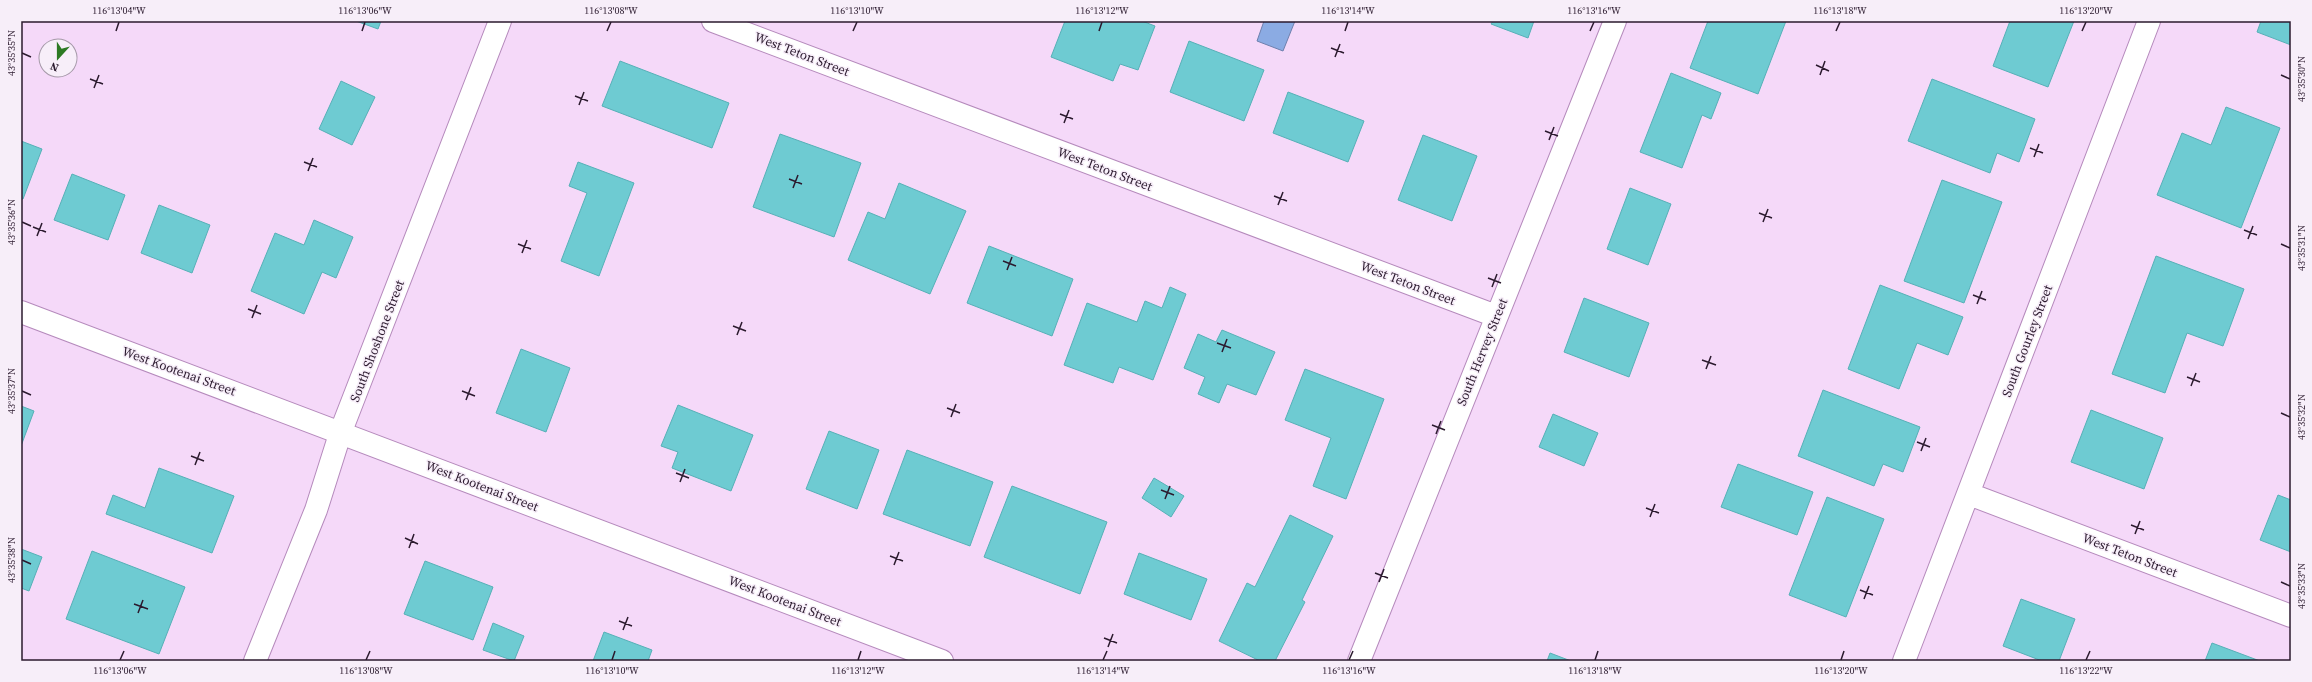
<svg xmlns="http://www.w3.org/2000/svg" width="2312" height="682" font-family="'Source Serif 4',serif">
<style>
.water{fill:#8babe3;stroke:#6e80ad}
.building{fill:#6ecbd2;stroke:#56b0b7}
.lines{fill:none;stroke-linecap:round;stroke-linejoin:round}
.minor-casing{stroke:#b58abc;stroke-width:24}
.tertiary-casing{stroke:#b58abc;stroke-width:24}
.minor{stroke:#fff;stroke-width:22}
.tertiary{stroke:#fff;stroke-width:22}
.ticks{fill:none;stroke:#2b1a2e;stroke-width:1.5}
.labels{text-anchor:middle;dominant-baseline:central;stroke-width:3;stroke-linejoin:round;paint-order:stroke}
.street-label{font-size:13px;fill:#2b1a2e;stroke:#f7eef9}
.neatline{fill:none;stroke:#2b1a2e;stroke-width:1.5}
.ticks-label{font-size:10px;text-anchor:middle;fill:#2b1a2e}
</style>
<rect width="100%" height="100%" fill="#f5d9f9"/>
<path class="water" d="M1264,21H1295L1283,51L1257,41Z"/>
<path class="building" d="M356,21H381L378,29Z
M1065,21H1142L1155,26L1138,70L1120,64L1113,81L1051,57Z
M1493,21H1534L1528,38L1491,24Z
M1708,21H1786L1758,94L1690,68Z
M2010,21H2074L2048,87L1993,66Z
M2261,21H2291V45L2257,32Z
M1189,41L1264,70L1244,121L1170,92Z
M620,61L729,103L712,148L602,106Z
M1671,73L1721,93L1711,119L1702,115L1682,168L1640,152Z
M1932,79L2035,119L2019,162L1997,153L1990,173L1908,141Z
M341,81L375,97L352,145L319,129Z
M1288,92L1364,121L1348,162L1273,133Z
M2226,107L2280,128L2241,228L2157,195L2182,133L2211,145Z
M780,134L861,163L834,237L753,207Z
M1423,135L1477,156L1452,221L1398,200Z
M21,141L42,149L23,199H21Z
M578,162L634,183L599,276L561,261L587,193L569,186Z
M72,174L125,195L108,240L54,220Z
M1942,180L2002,202L1964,303L1904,281Z
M899,183L966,211L930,294L848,260L868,212L885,219Z
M1630,188L1671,204L1648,265L1607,249Z
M159,205L210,225L192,273L141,253Z
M314,220L353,237L336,278L322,272L304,314L251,291L275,233L304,245Z
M989,246L1073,279L1052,336L967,303Z
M2156,256L2244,289L2223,346L2187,333L2165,393L2112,374Z
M1880,285L1963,317L1948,355L1917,343L1899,389L1848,369Z
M1170,287L1186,294L1153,380L1119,367L1113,383L1064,365L1087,303L1137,322L1145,301L1162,308Z
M1584,298L1649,323L1629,377L1564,352Z
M1222,330L1275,352L1256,395L1227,384L1219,403L1198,394L1205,377L1184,368L1198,334L1216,342Z
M521,349L570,368L546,432L496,413Z
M1305,369L1384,399L1346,499L1313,486L1331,438L1285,420Z
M1823,390L1920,427L1903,472L1883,464L1874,486L1798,456Z
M678,405L753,435L731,491L672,468L678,452L661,446Z
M21,406L34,411L21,446Z
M2091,410L2163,438L2144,489L2071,462Z
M1553,414L1598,433L1584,466L1539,447Z
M829,431L879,450L857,509L806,489Z
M907,450L993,482L970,546L883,514Z
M1738,464L1813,492L1797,535L1721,507Z
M159,468L234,496L212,553L106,514L113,495L145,508Z
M1154,478L1184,496L1171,517L1142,498Z
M1012,486L1107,522L1080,594L984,557Z
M2278,495L2291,500V552L2260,540Z
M1827,497L1884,519L1846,617L1789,595Z
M1290,515L1333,536L1302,600L1305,602L1275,661H1260L1219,641L1247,583L1255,587Z
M21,549L42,557L29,591L21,588Z
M92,551L185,587L159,654L66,619Z
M1139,553L1207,579L1191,620L1124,594Z
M425,561L493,587L473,640L404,614Z
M2021,599L2075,619L2059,661H2042L2003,646Z
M493,623L524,636L514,661L483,650Z
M604,632L652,650L648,661H593Z
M2212,643L2260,661H2205Z
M1550,653L1571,661H1547Z"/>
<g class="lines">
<defs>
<path id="minor" d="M713,21L1496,316
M1969,494L2291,616
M255,661L316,510L341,431L500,21
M1359,661L1615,21
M1904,661L2149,21"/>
<path id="tertiary" d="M21,312L942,661"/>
</defs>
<use href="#minor" class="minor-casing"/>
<use href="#tertiary" class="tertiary-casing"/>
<use href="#minor" class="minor"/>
<use href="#tertiary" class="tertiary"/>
</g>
<path class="ticks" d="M116,31L119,22M362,31L365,22M607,31L611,22M853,31L857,22M1099,31L1102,22M1345,31L1348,22M1590,31L1594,22M1836,31L1840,22M2082,31L2086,22M1331,48L1344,53M22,53L31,57M1335,57L1340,44M1816,65L1829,71M1820,75L1825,61M2281,75L2290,79M90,79L103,84M94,88L99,75M575,96L588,101M579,105L584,92M1060,114L1073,119M1064,123L1069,110M1545,131L1558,136M1549,140L1554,127M2030,148L2043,153M2034,157L2039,144M304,162L317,167M308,171L313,158M789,179L802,184M793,188L798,175M1274,196L1287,201M1278,205L1283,192M1759,213L1772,218M22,222L31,226M1763,222L1768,209M33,227L46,232M2244,230L2257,235M37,236L42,223M2248,239L2253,226M518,244L531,249M2281,244L2290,248M522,253L527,240M1003,261L1016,266M1007,270L1012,257M1488,278L1501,283M1492,287L1497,274M1973,295L1986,300M1977,304L1982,291M248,309L261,314M252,318L257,305M733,326L746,331M737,335L742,322M1217,343L1231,348M1222,352L1227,339M1702,360L1716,365M1706,369L1711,356M2187,377L2200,382M2191,386L2196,373M22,391L31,395M462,391L475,396M466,400L471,387M947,408L960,413M2281,413L2290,417M951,417L956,404M1432,425L1445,430M1436,434L1441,421M1917,442L1930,447M1921,451L1926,438M191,456L204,461M195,465L200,452M676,473L689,478M680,482L685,469M1161,490L1174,495M1165,499L1170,486M1646,508L1659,513M1650,517L1655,504M2131,525L2144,530M2135,534L2140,521M405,538L418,544M409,548L414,534M890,556L903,561M22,560L31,564M894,565L899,552M1375,573L1388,578M1379,582L1384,569M2281,582L2290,586M1860,590L1873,595M1864,599L1869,586M134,604L148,609M138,613L143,600M619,621L632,626M623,630L628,617M1104,638L1117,643M1108,647L1113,634M120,660L124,651M366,660L370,651M612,660L615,651M858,660L861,651M1103,660L1107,651M1349,660L1353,651M1595,660L1598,651M1841,660L1844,651M2086,660L2090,651"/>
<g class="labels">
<g class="street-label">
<text transform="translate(802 54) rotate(21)">West Teton Street</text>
<text transform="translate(1105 169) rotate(21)">West Teton Street</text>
<text transform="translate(1408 283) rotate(21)">West Teton Street</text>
<text transform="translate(377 341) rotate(-69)">South Shoshone Street</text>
<text transform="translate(2027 341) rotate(-69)">South Gourley Street</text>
<text transform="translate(1482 352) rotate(-68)">South Hervey Street</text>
<text transform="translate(179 371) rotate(20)">West Kootenai Street</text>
<text transform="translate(482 486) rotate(21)">West Kootenai Street</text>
<text transform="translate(2130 555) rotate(21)">West Teton Street</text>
<text transform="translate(785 601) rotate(21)">West Kootenai Street</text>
</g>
</g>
<rect width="2312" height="682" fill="none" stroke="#f7eef9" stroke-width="44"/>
<g transform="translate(58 58) rotate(201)"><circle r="19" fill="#f7eef9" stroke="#a599a8"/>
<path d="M0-3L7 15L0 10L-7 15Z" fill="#2c7a23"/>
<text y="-6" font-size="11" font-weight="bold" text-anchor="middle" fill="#2b1a2e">N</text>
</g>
<rect x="22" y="22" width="2268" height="638" class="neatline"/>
<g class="ticks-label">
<text x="119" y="14">116°13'04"W</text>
<text x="365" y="14">116°13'06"W</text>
<text x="611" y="14">116°13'08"W</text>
<text x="857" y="14">116°13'10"W</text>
<text x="1102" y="14">116°13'12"W</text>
<text x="1348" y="14">116°13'14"W</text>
<text x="1594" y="14">116°13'16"W</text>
<text x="1840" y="14">116°13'18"W</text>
<text x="2086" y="14">116°13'20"W</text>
<text transform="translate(11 53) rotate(-90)" y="4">43°35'35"N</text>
<text transform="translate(2301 79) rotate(-90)" y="4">43°35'30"N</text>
<text transform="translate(11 222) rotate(-90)" y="4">43°35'36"N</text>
<text transform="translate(2301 248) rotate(-90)" y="4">43°35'31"N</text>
<text transform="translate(11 391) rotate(-90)" y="4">43°35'37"N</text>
<text transform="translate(2301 417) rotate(-90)" y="4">43°35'32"N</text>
<text transform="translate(11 560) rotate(-90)" y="4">43°35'38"N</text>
<text transform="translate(2301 586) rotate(-90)" y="4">43°35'33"N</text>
<text x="120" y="674">116°13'06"W</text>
<text x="366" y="674">116°13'08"W</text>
<text x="612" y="674">116°13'10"W</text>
<text x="858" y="674">116°13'12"W</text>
<text x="1103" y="674">116°13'14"W</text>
<text x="1349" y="674">116°13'16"W</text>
<text x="1595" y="674">116°13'18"W</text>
<text x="1841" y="674">116°13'20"W</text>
<text x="2086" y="674">116°13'22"W</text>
</g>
</svg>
